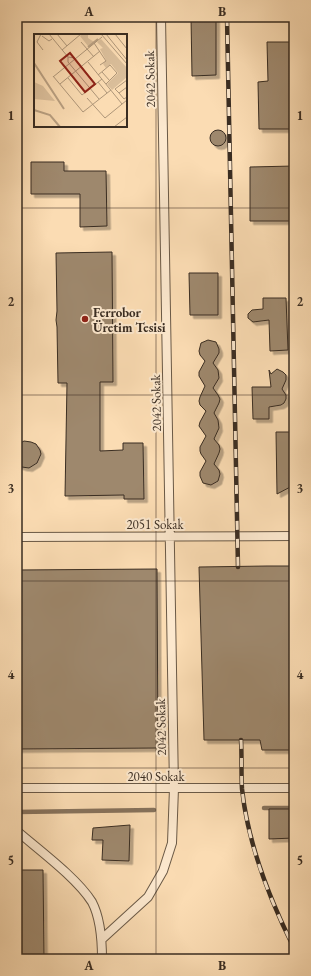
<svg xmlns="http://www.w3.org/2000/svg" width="311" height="976" font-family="'EB Garamond',serif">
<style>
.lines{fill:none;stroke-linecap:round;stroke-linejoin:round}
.stream{stroke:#86725c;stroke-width:4.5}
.building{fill:#9e886d;stroke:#3a2d22;filter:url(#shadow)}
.lane-casing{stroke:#6a5946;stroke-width:10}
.lane{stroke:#fce8ce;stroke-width:8}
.rail-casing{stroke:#3a2d22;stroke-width:4.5}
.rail{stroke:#fce8ce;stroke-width:3;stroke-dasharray:9;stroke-linecap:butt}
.grid{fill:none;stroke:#3a2d22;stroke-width:1;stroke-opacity:0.55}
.poi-dot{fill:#8f2418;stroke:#fce8ce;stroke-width:1.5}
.labels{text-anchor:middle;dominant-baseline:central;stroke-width:4;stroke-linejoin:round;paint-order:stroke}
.street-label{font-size:13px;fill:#3a2d22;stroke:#fce8ce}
.poi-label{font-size:13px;font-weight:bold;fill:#3a2d22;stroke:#fce8ce;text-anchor:start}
.inset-river{fill:none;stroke:#b9a082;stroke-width:2}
.inset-road{fill:none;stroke:#ae9679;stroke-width:1}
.view{fill:#8f2418;fill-opacity:0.15;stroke:#8f2418;stroke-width:2}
.inset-edge{fill:none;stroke:#3a2d22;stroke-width:2}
.neatline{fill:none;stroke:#3a2d22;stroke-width:1.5}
.grid-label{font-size:13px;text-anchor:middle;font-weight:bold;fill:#3a2d22}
</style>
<defs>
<filter id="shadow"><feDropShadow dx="3.5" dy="3.5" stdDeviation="0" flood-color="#0004"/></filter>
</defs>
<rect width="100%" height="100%" fill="#fbdcb3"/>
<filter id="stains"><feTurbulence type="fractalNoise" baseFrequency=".005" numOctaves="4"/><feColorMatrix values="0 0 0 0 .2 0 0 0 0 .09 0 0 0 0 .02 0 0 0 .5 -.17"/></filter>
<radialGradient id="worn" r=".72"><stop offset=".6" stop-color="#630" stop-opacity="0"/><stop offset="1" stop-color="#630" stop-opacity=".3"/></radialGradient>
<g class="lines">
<path class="stream" d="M264,808H294
M17,812L154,810"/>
</g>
<path class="building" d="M191,17H216V75L192,76Z
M267,42H294V129H259L258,82L268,81Z
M210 138a8 8 0 1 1 16 0a8 8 0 1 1-16 0Z
M31,162H64V171H106L107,226L80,227V194H31Z
M294,166V221H250V167Z
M112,252L113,382H100V451L123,450V443H143L144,499H124V495L65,496L67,383H58L57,327L56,320L57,311L56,253Z
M189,273H218V315H190Z
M263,298H286L288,350L270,351L269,320L253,322L248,318V314L252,310L263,309Z
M208,340L216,342L219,349V353L213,363L218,370L219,378L213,388L218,395L220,399L219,403L214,413L218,420L219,428L214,439L219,445L220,449L219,453L214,464L219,470L220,474L218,481L211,485L203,483L200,476V472L206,461L201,454L200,451V447L206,436L199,426L200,422L206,411L200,405L199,401L200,397L205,386L199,376V372L205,361L200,355L199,351L201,343Z
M277,369L283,372L286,375V380L282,389L286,395V399L284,403L281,405L269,407V419H253L252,387H271L269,370L271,374Z
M276,432H294V485L277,494Z
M24,441L31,442L36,444L40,450L41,454L37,463L29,468L22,467L17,465V445Z
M267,566H294V750H262L260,740H204L199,567Z
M157,569L158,748L17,749V570Z
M269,809H294V838L269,839Z
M130,825L129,861L102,860L103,840H92L93,828Z
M17,870H43L44,959H17Z"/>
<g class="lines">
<defs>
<path id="lane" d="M17,537L294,536
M17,788H294
M17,831C39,850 77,878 92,902C101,919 102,941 102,959
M102,939L148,897L163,871L172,843L174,788L161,17"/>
</defs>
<use href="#lane" class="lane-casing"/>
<use href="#lane" class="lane"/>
<defs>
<path id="rail" d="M227,17L238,567
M241,740C242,756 241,773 242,789C248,845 269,898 294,948"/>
</defs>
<use href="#rail" class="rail-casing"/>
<use href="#rail" class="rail"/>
</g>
<path class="grid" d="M156,17V959M17,208H294M17,395H294M17,581H294M17,768H294"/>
<circle class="poi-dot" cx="85" cy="319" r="4"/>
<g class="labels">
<g class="street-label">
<text transform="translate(150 79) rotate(-91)">2042 Sokak</text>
<text transform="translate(156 403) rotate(-91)">2042 Sokak</text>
<text x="155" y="524">2051 Sokak</text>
<text transform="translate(161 727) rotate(-91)">2042 Sokak</text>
<text x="156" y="776">2040 Sokak</text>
</g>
<g class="poi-label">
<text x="93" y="312">Ferrobor<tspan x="93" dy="15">Üretim Tesisi</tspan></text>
</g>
</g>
<g transform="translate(34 34)">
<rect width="93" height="93" fill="#fbdcb3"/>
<path d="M48,0H54V4L60,8L54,12L46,2ZM67,5L93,34V43L78,56L73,50L84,39L77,30L72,34L69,30L72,26L66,15L69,14L63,8ZM0,48L9,52L21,67L0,65Z" fill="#dabe9a"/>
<path class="inset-river" d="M54,13L64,5M0,29L30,75M0,76L16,81L26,93"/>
<path class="inset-road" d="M7,0L3,8L9,16M15,0L34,23L41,24M23,0L33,12M67,0L93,30M72,0L93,26M81,0L93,15M8,2L15,7L18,5M47,8L60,23M60,9L72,27L66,31M28,16L47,0M34,23V28L65,65M54,28L88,70M47,33L61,49M68,38L76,47M64,41L76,31L83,39L72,50M19,42L49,78L77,56M19,43L68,3M34,44L48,61L68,45M64,48L73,59M26,50L66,17M93,53L85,59L90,65L93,63M85,59L81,55L93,46M53,64L71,84L93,66M80,93L93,83"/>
<path class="view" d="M36,19L61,50L51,58L26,27Z"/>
<rect width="93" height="93" class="inset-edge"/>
</g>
<rect width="311" height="976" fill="none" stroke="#fbdcb3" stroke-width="44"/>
<rect x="22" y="22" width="267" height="932" class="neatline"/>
<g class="grid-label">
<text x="89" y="16">A</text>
<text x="222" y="16">B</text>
<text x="11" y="120">1</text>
<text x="300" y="120">1</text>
<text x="11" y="306">2</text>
<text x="300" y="306">2</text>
<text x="11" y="493">3</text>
<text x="300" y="493">3</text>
<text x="11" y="679">4</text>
<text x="300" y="679">4</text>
<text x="11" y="865">5</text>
<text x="300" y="865">5</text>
<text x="89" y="970">A</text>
<text x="222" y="970">B</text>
</g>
<rect width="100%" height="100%" filter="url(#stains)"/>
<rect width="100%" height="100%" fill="url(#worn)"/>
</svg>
